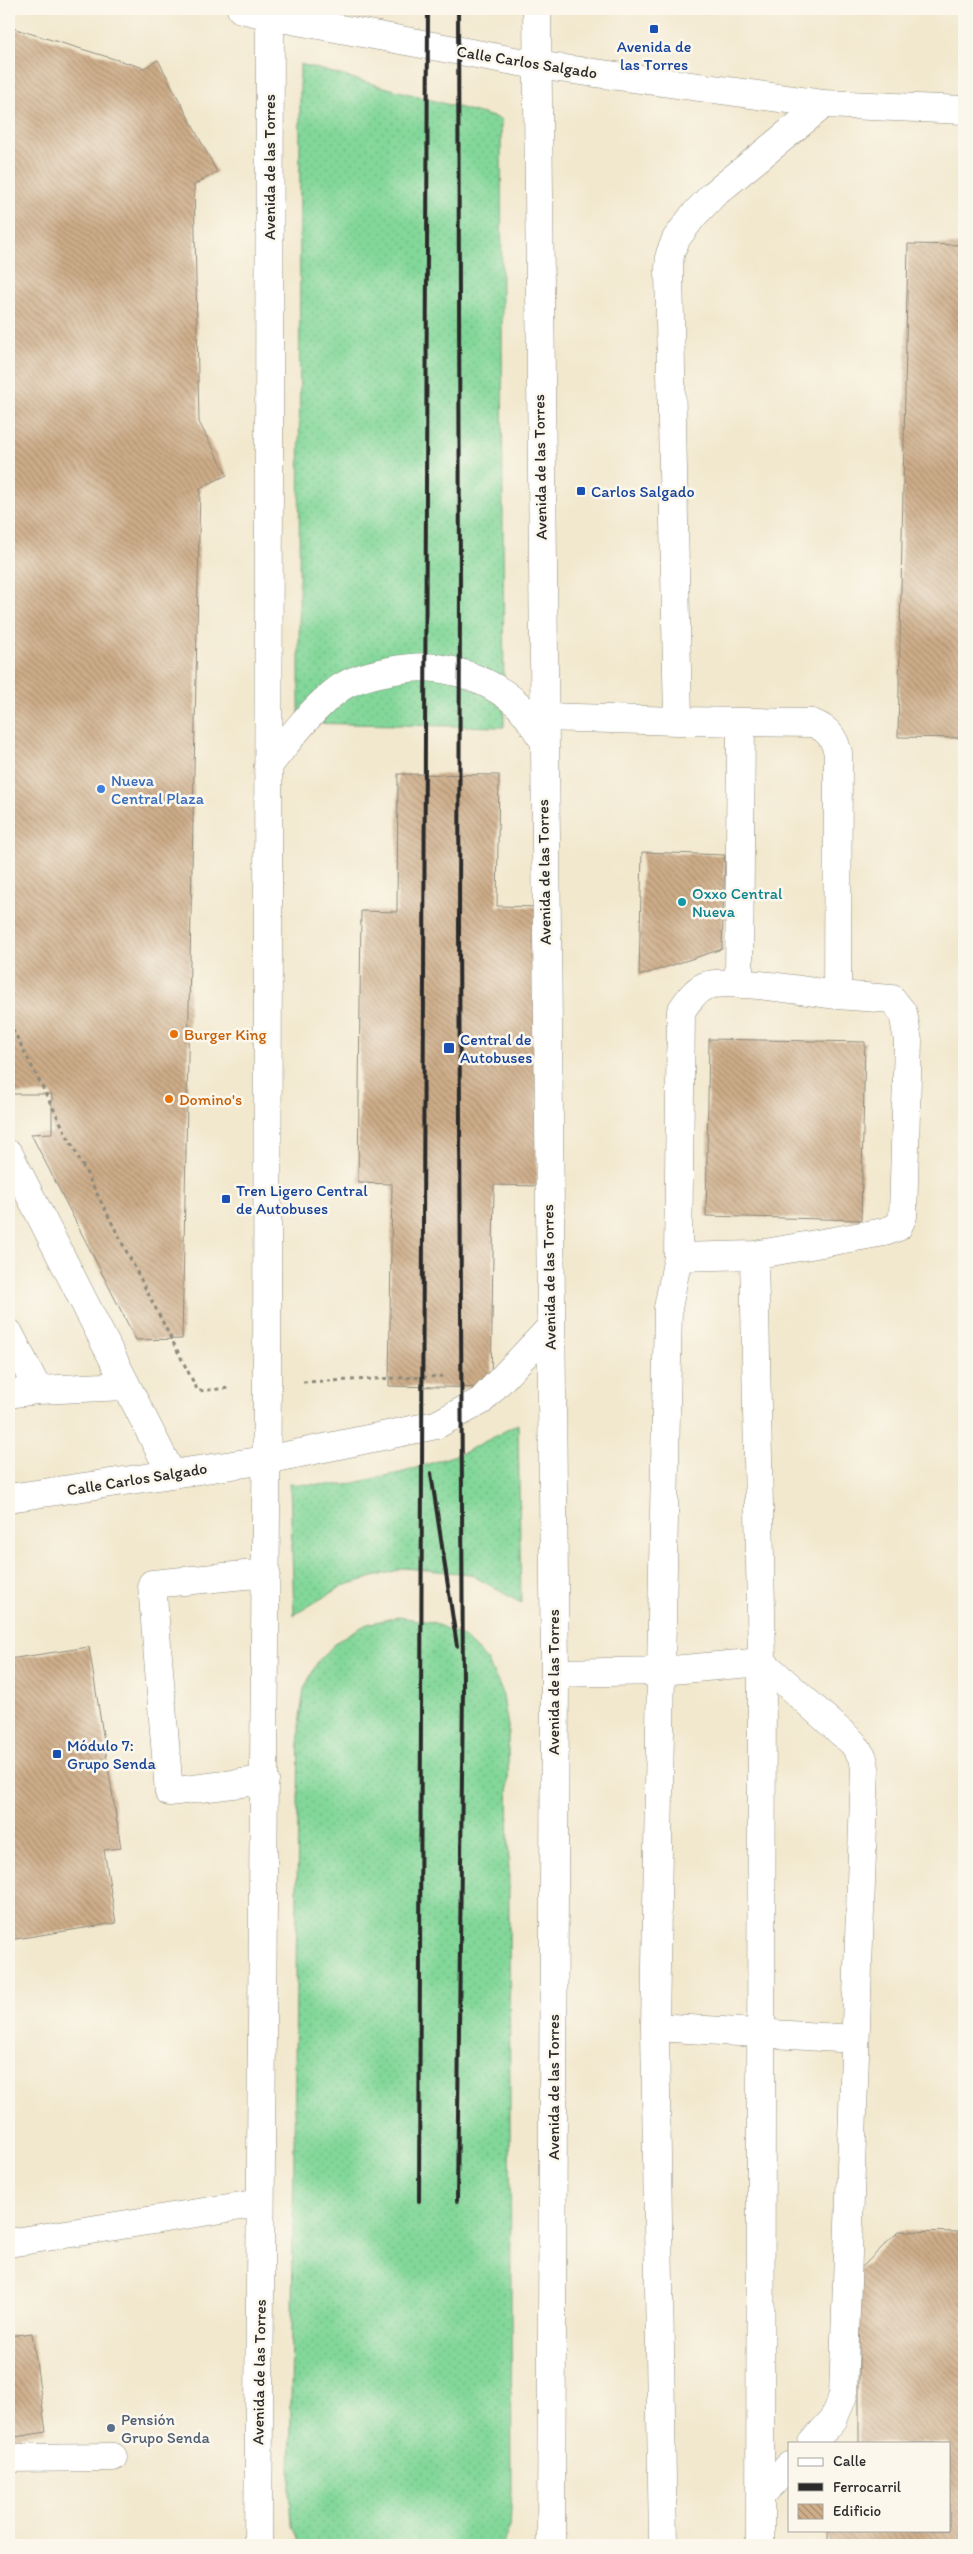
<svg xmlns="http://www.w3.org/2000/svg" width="973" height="2554" font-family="Itim,sans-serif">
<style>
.grass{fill:url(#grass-dots);stroke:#568162}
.building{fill:url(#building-back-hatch)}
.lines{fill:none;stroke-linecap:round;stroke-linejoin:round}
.minor-casing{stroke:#8e8a7c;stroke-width:29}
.path{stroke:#8e8a7c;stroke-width:3;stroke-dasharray:4 4;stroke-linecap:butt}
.minor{stroke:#fff;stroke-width:28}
.rail{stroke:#2b2b2b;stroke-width:4}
.transit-dot{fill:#1a4fb4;stroke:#fbf7ec;stroke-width:2}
.shop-dot{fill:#3f7fe0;stroke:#fbf7ec;stroke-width:2}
.culture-dot{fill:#0f9aa8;stroke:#fbf7ec;stroke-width:2}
.food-dot{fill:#e8710a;stroke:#fbf7ec;stroke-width:2}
.service-dot{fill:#5c6f8a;stroke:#fbf7ec;stroke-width:2}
.labels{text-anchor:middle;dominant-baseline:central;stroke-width:5;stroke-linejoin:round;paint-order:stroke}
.transit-label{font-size:16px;fill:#164399;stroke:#fbf7ec;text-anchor:start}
.street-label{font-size:16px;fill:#2b2b2b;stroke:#fbf7ec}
.shop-label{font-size:16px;fill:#366cbe;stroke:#fbf7ec;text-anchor:start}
.culture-label{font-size:16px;fill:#0d838f;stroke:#fbf7ec;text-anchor:start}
.food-label{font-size:16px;fill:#c56008;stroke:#fbf7ec;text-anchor:start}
.service-label{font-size:16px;fill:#4e5e75;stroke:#fbf7ec;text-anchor:start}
</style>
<defs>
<pattern id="grass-dots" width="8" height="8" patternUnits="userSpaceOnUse" patternTransform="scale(1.25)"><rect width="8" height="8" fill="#82d799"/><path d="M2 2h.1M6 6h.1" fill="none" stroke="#70b984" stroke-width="1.8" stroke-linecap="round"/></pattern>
<pattern id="building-back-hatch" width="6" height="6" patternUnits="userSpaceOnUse" patternTransform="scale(1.25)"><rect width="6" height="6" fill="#cead89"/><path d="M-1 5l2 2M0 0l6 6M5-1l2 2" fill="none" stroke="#a78d70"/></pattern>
</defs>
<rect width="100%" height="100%" fill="#fbf7ec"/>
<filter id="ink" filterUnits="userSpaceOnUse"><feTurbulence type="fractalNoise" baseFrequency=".02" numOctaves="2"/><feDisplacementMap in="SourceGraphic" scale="10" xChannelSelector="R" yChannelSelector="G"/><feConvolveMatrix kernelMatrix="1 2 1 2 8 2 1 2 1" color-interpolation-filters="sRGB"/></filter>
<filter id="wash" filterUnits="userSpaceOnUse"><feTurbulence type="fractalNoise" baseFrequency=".0096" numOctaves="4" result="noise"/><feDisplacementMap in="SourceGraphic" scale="20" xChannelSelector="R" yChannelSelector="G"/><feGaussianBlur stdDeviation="1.12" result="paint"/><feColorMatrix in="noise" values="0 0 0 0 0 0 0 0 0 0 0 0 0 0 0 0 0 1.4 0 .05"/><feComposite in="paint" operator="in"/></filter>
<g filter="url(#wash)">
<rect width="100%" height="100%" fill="#f2e8ce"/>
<path class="grass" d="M300,64L501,119L504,727L299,723Z
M518,1424L521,1603L470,1574L405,1568L342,1586L294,1615L290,1484L345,1485L404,1472L465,1452Z
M398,1617L432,1622L463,1637L487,1660L502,1691L508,1726L512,2490L510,2527L502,2545H300L292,2526L290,2489L299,1725L304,1689L318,1661L340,1639L367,1624Z"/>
<g id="blocks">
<path class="building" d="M9,27L144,68L158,60L217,172L194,185L199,422L227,475L200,488L182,1339L136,1340L31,1134L52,1133V1094H11L9,1090Z
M908,244L964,245V738L898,737Z
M398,774L499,775L497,906L540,907L537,1186L494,1185L491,1388L389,1386L392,1184L358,1183L361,911L397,912Z
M642,852L725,855L722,949L639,976Z
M709,1039L865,1042L861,1220L706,1216Z
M89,1647L121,1848L104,1850L116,1923L9,1940V1659Z
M899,2231L964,2232V2545H828V2530H949V2443H859V2270Z
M32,2333L46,2432L9,2438V2336Z"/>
</g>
</g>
<g filter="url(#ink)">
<use href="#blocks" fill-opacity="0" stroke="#8e8a7c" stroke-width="1"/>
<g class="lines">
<defs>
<path id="minor" d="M241,9L270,16L536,65L824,104L964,110
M537,9L555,1673L551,2545
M543,717L678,721
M268,766C290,739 311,709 340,688C360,674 412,665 436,668C463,671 494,684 515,702C526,711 534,727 543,739
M739,984L741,722
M9,1154L171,1473
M754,1255L762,1662L853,1743L863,1758L865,1768L843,2396L833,2420L812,2443
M678,1257L681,1011C687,1002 694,991 705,986C728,977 809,992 837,995
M9,1333L38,1390
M9,1394L38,1390L126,1386
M9,1498L266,1460L436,1425L481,1401L549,1329
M555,1673L661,1671L655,2027L663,2545
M265,1780L169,1792L152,1584L266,1573
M655,2027L855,2039
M9,2243L260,2203
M9,2458L113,2457
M761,2495L789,2466
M258,2545L267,1384L270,9
M760,2545L762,1662L661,1671L668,1308L678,1257L754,1255L884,1232L898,1227L903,1216L908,1041L903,1013L892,999L837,995L838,753C834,737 828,729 812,723L678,721L669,269L670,254L676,239L693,216L713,195L824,104"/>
</defs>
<use href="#minor" class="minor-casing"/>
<path class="path" d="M9,1022L198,1391L230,1388
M303,1382L447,1376"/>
<use href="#minor" class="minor"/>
<path class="rail" d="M431,1473L457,1646
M419,2201C428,1470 431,739 428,9
M457,2201L463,1690L459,931L460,584L458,9"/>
</g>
</g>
<g class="transit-dot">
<rect x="649" y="24" width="10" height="10" rx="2.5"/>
<rect x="576" y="486" width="10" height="10" rx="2.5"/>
<rect x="443" y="1042" width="12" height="12" rx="2.5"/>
<rect x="221" y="1194" width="10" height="10" rx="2.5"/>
<rect x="52" y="1749" width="10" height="10" rx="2.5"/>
</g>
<circle class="shop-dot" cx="101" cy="789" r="5"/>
<circle class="culture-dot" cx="682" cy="902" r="5"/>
<g class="food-dot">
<circle cx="174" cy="1034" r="5"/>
<circle cx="169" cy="1099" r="5"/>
</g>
<circle class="service-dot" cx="111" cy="2428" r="5"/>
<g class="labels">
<g class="transit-label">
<text x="654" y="46" text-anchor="middle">Avenida de<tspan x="654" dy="18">las Torres</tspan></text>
<text x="591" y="491">Carlos Salgado</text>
<text x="460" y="1039">Central de<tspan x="460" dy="18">Autobuses</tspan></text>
<text x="236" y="1190">Tren Ligero Central<tspan x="236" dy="18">de Autobuses</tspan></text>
<text x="67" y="1745">Módulo 7:<tspan x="67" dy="18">Grupo Senda</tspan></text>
</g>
<g class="street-label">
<text transform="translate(527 62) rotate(9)">Calle Carlos Salgado</text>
<text transform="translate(269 167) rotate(-90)">Avenida de las Torres</text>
<text transform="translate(540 467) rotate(-91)">Avenida de las Torres</text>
<text transform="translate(544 872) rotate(-91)">Avenida de las Torres</text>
<text transform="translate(549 1277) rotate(-91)">Avenida de las Torres</text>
<text transform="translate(137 1479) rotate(-9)">Calle Carlos Salgado</text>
<text transform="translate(553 1682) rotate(-90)">Avenida de las Torres</text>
<text transform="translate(553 2087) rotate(-90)">Avenida de las Torres</text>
<text transform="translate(259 2372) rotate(-89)">Avenida de las Torres</text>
</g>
<g class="shop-label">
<text x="111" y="780">Nueva<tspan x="111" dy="18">Central Plaza</tspan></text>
</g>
<g class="culture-label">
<text x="692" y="893">Oxxo Central<tspan x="692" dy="18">Nueva</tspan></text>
</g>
<g class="food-label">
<text x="184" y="1034">Burger King</text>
<text x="179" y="1099">Domino's</text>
</g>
<g class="service-label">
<text x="121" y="2419">Pensión<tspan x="121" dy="18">Grupo Senda</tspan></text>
</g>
</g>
<rect width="973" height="2554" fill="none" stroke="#fbf7ec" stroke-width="30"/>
<rect x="788" y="2442" width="162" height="90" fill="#fbf7ec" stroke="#a8a59f"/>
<rect x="798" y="2458" width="25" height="8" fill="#ffffff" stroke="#a8a59f"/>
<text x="833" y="2466" font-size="15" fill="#2b2b2b">Calle</text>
<rect x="798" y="2483" width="25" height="8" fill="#2b2b2b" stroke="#a8a59f"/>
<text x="833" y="2492" font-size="15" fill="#2b2b2b">Ferrocarril</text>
<rect x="798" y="2504" width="25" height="15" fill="url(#building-back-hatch)" stroke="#a8a59f"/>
<text x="833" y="2516" font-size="15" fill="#2b2b2b">Edificio</text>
</svg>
